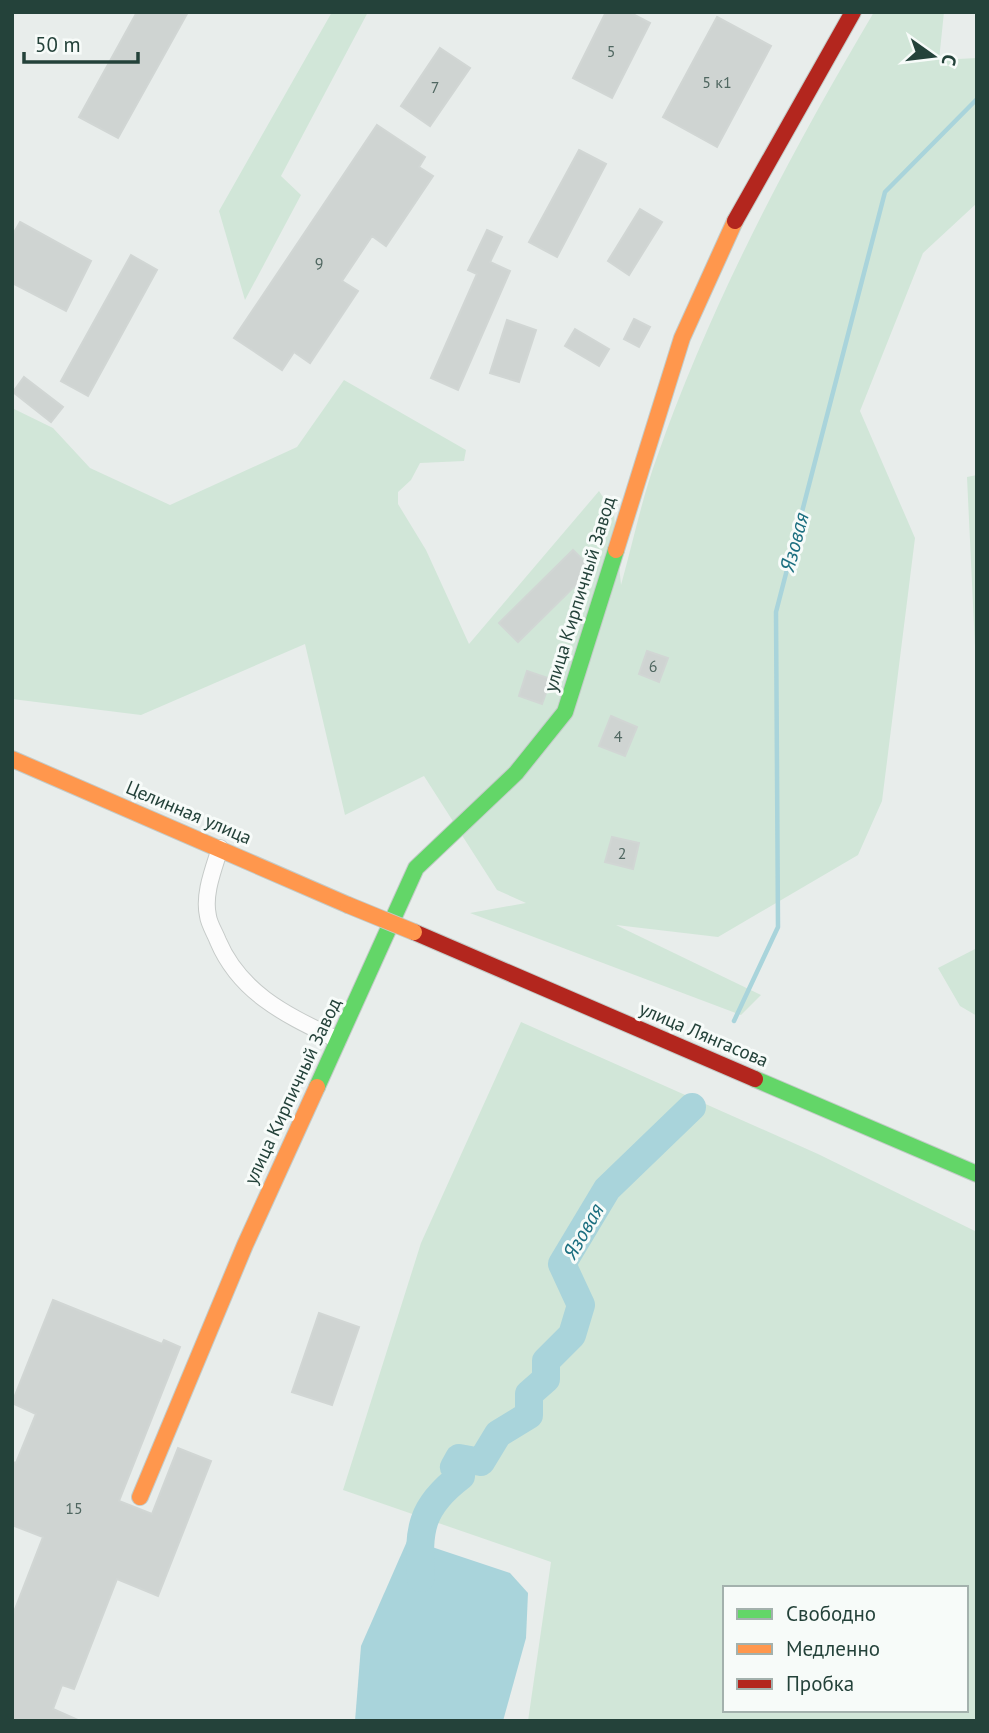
<svg xmlns="http://www.w3.org/2000/svg" width="989" height="1733" font-family="'PT Sans',sans-serif">
<style>
.green{fill:#d1e6d8;fill-rule:evenodd}
.water{fill:#a9d4db}
.lines{fill:none;stroke-linecap:round;stroke-linejoin:round}
.stream{stroke:#a9d4db;stroke-width:4.5}
.river{stroke:#a9d4db;stroke-width:28}
.building{fill:#cfd4d2;stroke:#d1d6d4;stroke-width:2}
.street-casing{stroke:#c5cac8;stroke-width:18}
.fast-casing{stroke:#c3cbc8;stroke-width:18}
.slow-casing{stroke:#c3cbc8;stroke-width:18}
.jam-casing{stroke:#c3cbc8;stroke-width:18}
.street{stroke:#fcfcfc;stroke-width:16}
.fast{stroke:#63d668;stroke-width:16}
.slow{stroke:#ff974d;stroke-width:16}
.jam{stroke:#b3261e;stroke-width:16}
.slow-bridge-casing{stroke:#c3cbc8;stroke-width:18;stroke-linecap:butt}
.slow-bridge{stroke:#ff974d;stroke-width:16}
.labels{text-anchor:middle;dominant-baseline:central;stroke-width:6;stroke-linejoin:round;paint-order:stroke}
.number-label{font-size:16px;fill:#506761}
.street-label{font-size:19px;fill:#24423a;stroke:#f7fbf9}
.water-label{font-size:21px;font-style:italic;fill:#1c6f80;stroke:#f7fbf9}
</style>
<rect width="100%" height="100%" fill="#e8edeb"/>
<path class="green" d="M332,12H368L281,176L301,195L245,300L219,211Z
M874,12H944L939,60L977,58V203L923,253L860,411L915,538L882,801L858,855L718,937L616,925L761,995L741,1015L470,913L526,903L497,890L424,776L345,815L305,644L141,715L12,699V408L53,428L90,468L170,505L297,447L344,380L466,450L464,461L420,463L411,480L398,492V504L426,550L469,644L599,491L614,514L621,585C633,542 642,498 657,457C712,301 790,154 874,12Z
M977,475V689L967,477Z
M977,948V1016L960,1006L938,968Z
M521,1022L818,1154L977,1232V1721H528L551,1562L343,1490L421,1243ZM725,1588H966V1710H725Z"/>
<path class="water" d="M408,1539L510,1573L528,1593L526,1638L503,1721H355L361,1646Z"/>
<g class="lines">
<path class="stream" d="M734,1021L778,927L776,612L885,192L977,99"/>
<path class="river" d="M421,1578C418,1530 420,1507 461,1476L454,1467L459,1458L481,1462L498,1434L529,1415V1394L546,1379V1361L572,1335L581,1305L562,1264L607,1189L692,1107"/>
</g>
<path class="building" d="M137,12H188L118,138L79,117Z
M606,12H629L650,23L612,98L573,78Z
M717,17L771,46L717,147L663,117Z
M440,48L470,68L430,126L401,106Z
M377,125L425,157L419,167L433,176L386,246L372,236L342,281L358,291L310,363L294,352L282,370L234,338Z
M579,150L606,164L557,257L529,242Z
M640,209L662,222L629,275L608,261Z
M20,222L91,261L66,311L12,283V236Z
M487,230L502,237L490,262L510,271L458,390L431,378L477,274L468,270Z
M131,255L157,270L88,396L61,381Z
M634,319L650,327L639,347L624,339Z
M507,320L536,330L519,382L490,373Z
M575,329L609,349L599,366L565,346Z
M24,377L63,407L51,422L13,392Z
M573,550L592,569L518,642L499,623Z
M647,651L668,658L659,682L639,674Z
M527,671L551,679L542,704L519,696Z
M611,716L637,727L625,756L599,746Z
M612,837L639,843L633,869L605,862Z
M53,1300L162,1344L164,1340L180,1347L119,1501L152,1514L178,1448L211,1461L158,1596L117,1579L74,1689L62,1685L53,1709L80,1721H12V1617L43,1537L12,1525V1462L16,1463L36,1414L12,1403Z
M319,1313L359,1327L332,1405L292,1392Z"/>
<g class="lines">
<defs>
<path id="street" d="M220,848C214,868 203,894 208,916C209,924 215,933 218,941C241,995 289,1016 338,1040"/>
<path id="fast" d="M755,1079L977,1174
M317,1087L416,868L516,773L565,712L616,550"/>
<path id="slow" d="M616,550L682,338L735,221
M12,759L348,905
M140,1497L245,1245L317,1087"/>
<path id="jam" d="M735,221L853,12
M414,932L755,1079"/>
</defs>
<use href="#street" class="street-casing"/>
<use href="#fast" class="fast-casing"/>
<use href="#slow" class="slow-casing"/>
<use href="#jam" class="jam-casing"/>
<use href="#street" class="street"/>
<use href="#fast" class="fast"/>
<use href="#slow" class="slow"/>
<use href="#jam" class="jam"/>
<defs>
<path id="slow-bridge" d="M348,905L414,932"/>
</defs>
<use href="#slow-bridge" class="slow-bridge-casing"/>
<use href="#slow-bridge" class="slow-bridge"/>
</g>
<g class="labels">
<g class="number-label">
<text x="611" y="51">5</text>
<text x="717" y="82">5 к1</text>
<text x="435" y="87">7</text>
<text x="319" y="263">9</text>
<text x="653" y="666">6</text>
<text x="618" y="736">4</text>
<text x="622" y="853">2</text>
<text x="74" y="1508">15</text>
</g>
<g class="street-label">
<text transform="translate(579 594) rotate(-73)">улица Кирпичный Завод</text>
<text transform="translate(189 812) rotate(23)">Целинная улица</text>
<text transform="translate(704 1034) rotate(23)">улица Лянгасова</text>
<text transform="translate(292 1091) rotate(-65)">улица Кирпичный Завод</text>
</g>
<g class="water-label">
<text transform="translate(794 542) rotate(-75)">Язовая</text>
<text transform="translate(583 1231) rotate(-60)">Язовая</text>
</g>
</g>
<rect width="989" height="1733" fill="none" stroke="#24423a" stroke-width="28"/>
<rect x="723" y="1586" width="245" height="126" fill="#f7fbf9" stroke="#a3b1ad" stroke-width="2"/>
<rect x="737" y="1609" width="35" height="10" fill="#63d668" stroke="#a3b1ad" stroke-width="2"/>
<text x="786" y="1621" font-size="21" fill="#24423a">Свободно</text>
<rect x="737" y="1644" width="35" height="10" fill="#ff974d" stroke="#a3b1ad" stroke-width="2"/>
<text x="786" y="1656" font-size="21" fill="#24423a">Медленно</text>
<rect x="737" y="1679" width="35" height="10" fill="#b3261e" stroke="#a3b1ad" stroke-width="2"/>
<text x="786" y="1691" font-size="21" fill="#24423a">Пробка</text>
<g transform="translate(933 56) rotate(104)" stroke="#f7fbf9" stroke-width="5" paint-order="stroke">
<path d="M0-5L12 26L0 18L-12 26Z" fill="#24423a"/>
<text y="-10" font-size="19" font-weight="bold" text-anchor="middle" fill="#24423a">С</text>
</g>
<path d="M24 52v10h114v-10" fill="none" stroke="#24423a" stroke-width="3.5"/>
<text x="35" y="52" font-size="21" fill="#24423a" stroke="#f7fbf9" stroke-width="5" paint-order="stroke">50 m</text>
</svg>
